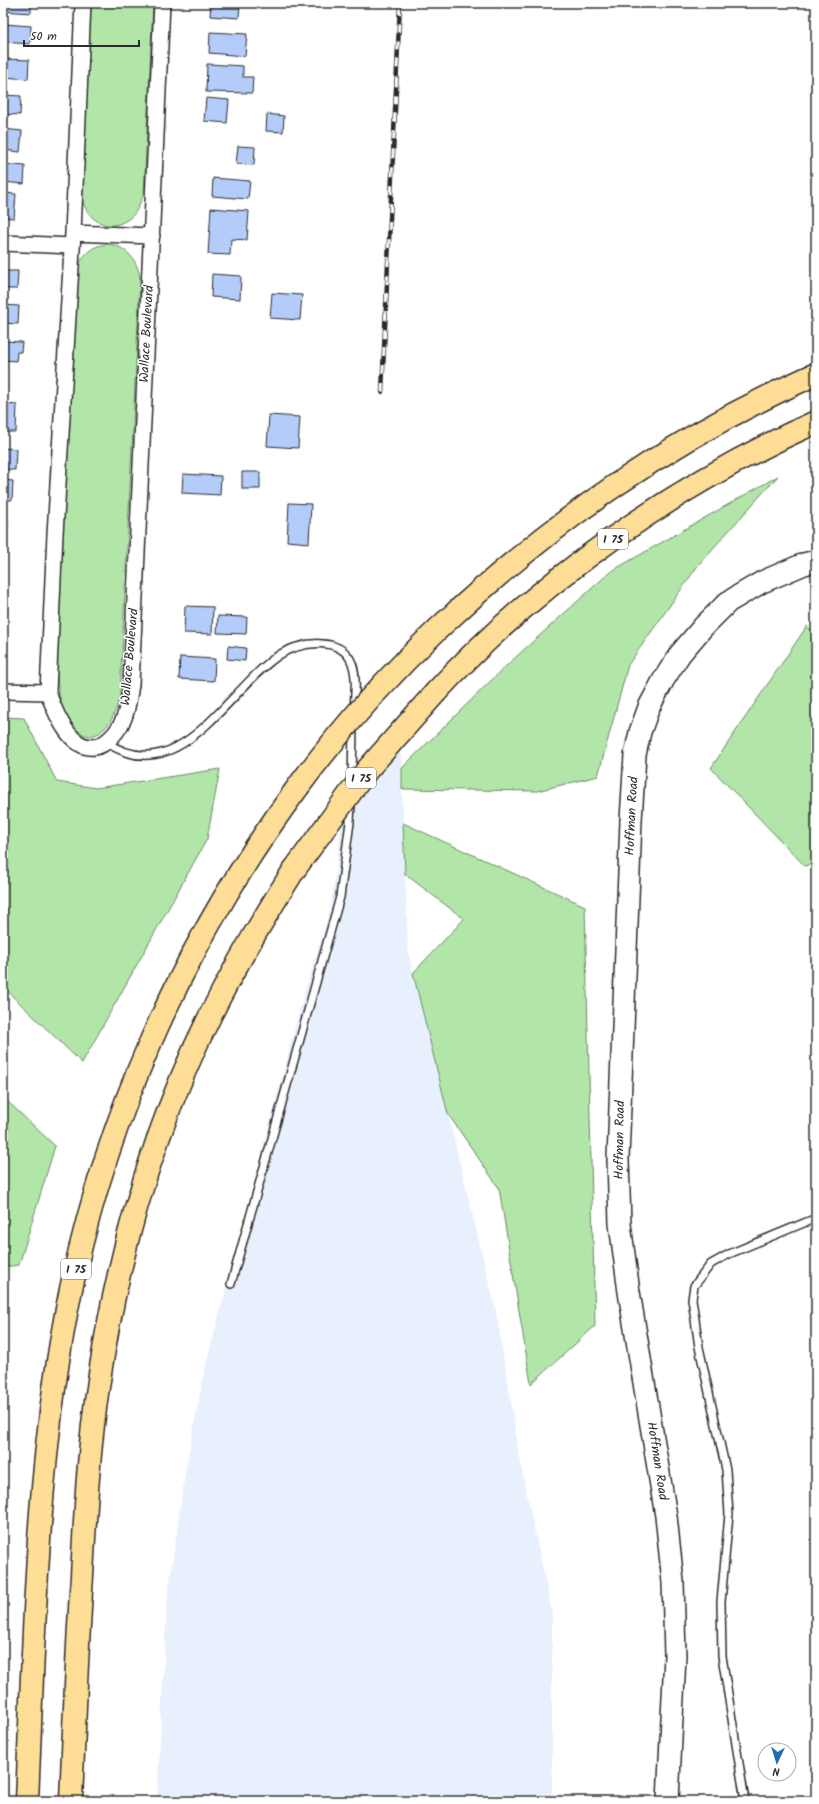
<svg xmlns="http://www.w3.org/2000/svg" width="819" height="1804" font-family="Kalam,sans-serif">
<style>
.built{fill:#e8f0fe}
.green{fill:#b1e6a8;stroke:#6e886a}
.building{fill:#b3ccfa;stroke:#2b2b2b}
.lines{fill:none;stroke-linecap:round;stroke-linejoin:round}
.lane-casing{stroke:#2b2b2b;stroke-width:10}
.street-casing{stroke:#2b2b2b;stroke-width:18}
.secondary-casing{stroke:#2b2b2b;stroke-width:24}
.highway-casing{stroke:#2b2b2b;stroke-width:25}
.lane{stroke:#fff;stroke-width:7}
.street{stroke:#fff;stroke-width:15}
.secondary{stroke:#fff;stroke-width:21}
.highway{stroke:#fedd96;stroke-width:22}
.rail-casing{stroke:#2b2b2b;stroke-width:4.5}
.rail{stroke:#fff;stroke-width:3;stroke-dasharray:9;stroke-linecap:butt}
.highway-bridge-casing{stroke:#2b2b2b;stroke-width:25;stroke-linecap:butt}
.highway-bridge{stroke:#fedd96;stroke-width:22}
.labels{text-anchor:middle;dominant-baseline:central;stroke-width:3;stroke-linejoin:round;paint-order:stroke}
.shield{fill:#fff;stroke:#6b6b6b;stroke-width:1}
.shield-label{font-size:12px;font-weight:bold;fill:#2b2b2b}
.street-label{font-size:13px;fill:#2b2b2b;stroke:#fff}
</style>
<rect width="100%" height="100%" fill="#fff"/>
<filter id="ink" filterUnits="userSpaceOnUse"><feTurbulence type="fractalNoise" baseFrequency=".025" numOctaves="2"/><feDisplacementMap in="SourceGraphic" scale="8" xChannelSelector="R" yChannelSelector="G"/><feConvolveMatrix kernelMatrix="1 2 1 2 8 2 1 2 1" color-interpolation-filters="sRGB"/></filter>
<g filter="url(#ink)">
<path class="built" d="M400,732L408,951L496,1311L523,1477L552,1612V1801H157L167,1602L185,1473L204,1372L304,994L331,907L345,798Z"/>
<path class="green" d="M88,3H153L144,193C141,200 139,207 135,213C114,236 88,224 81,197Z
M108,244C127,246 139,262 140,280L120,695C117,707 113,721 104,729C85,748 68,723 62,706C57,691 57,675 56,660L75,280C79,260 86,246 108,244Z
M778,476L699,564L628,665L598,776L537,791L402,789V768L507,665L610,572Z
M807,626L816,636V862L805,866L711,768Z
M3,717L24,718L57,782L96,788L220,769L207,839L82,1063L5,989L3,981Z
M403,823L585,906L595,1326L531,1384L499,1188L448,1114L413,973L464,919L405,874Z
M3,1097L55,1146L19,1265L3,1267Z"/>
<path class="building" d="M3,3H31V13L3,11Z
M211,3H240L239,18L210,16Z
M4,24L31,26L30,44L3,42Z
M210,32L247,34L245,56L209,53Z
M3,59L29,60L28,79L3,77Z
M207,64L243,66V77H253L252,93L206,92Z
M3,95L21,96L20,115L3,114Z
M206,98L229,100L227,123L204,121Z
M267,114L284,116L283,132L266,131Z
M3,129L22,131L20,152L3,150Z
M238,146L255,147L254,165L236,164Z
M3,164L25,166L24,184L3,182Z
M213,178L250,181L248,199L212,196Z
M3,193L16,194L14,218L3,217Z
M211,208L249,211L247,240L231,239L230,255L208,254Z
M3,271H18L17,289H3Z
M212,274L241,276L240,299L211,297Z
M272,293L302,295L300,320L270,318Z
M3,305L19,306L18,324L3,323Z
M3,341L22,342L21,352H17L16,361L3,360Z
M3,404L17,405L16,432H3Z
M269,415L300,417L298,448L267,446Z
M3,448L16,449L15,470L3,469Z
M242,472H260V489H242Z
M183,474L221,476L220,495L182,493Z
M3,480L13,481L12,500H3Z
M289,503L311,504L309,543L287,541Z
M3,520L8,521L7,541L3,540Z
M3,557H4L3,592Z
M185,606L213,607L212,634L184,633Z
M218,616L247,617L246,634L217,633Z
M228,646L246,648L245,661L227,659Z
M180,657L215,659L214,681L179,679Z"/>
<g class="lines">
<defs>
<path id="lane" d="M106,742C179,792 228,689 279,655C299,642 341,635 352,663C357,677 355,693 354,708
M352,780L353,727
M231,1284L340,897L350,822L351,803
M745,1801L722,1656L721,1602L729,1514L726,1470L699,1347L692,1299L694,1286L711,1264L729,1254L816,1218"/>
<path id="street" d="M83,3L73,233L55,534L48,692C55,713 74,760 103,744C112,738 120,728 124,718C128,708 129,696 131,685L162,3
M73,233L152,236
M3,243L72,246
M3,691L48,692"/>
<path id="secondary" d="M668,1801L675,1656L673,1582L666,1516L629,1292L620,1224L618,1159L631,820L635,755L640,732L649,707L664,679L680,654L703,627L728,602L762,582L804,564L816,561"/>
<path id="highway" d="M439,628C554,520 672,438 816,374
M436,692C538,581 679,483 816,422
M27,1801C34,1639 36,1474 66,1314C102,1125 183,942 298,787
M71,1801C74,1726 77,1651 82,1576C85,1518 88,1459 96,1401C114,1268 151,1134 211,1014C236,964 264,917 294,870"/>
</defs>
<use href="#lane" class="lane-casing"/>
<use href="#street" class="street-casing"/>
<use href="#secondary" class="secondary-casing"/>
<use href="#highway" class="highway-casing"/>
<use href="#lane" class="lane"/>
<use href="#street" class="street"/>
<use href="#secondary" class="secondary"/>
<use href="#highway" class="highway"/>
<defs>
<path id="rail" d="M382,392L400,3"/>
</defs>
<use href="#rail" class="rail-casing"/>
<use href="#rail" class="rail"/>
<defs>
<path id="highway-bridge" d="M298,787C340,730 388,676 439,628
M294,870L367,770L436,692"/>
</defs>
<use href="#highway-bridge" class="highway-bridge-casing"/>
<use href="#highway-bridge" class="highway-bridge"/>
</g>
</g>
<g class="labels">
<g class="shield">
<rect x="598" y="529" width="30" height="20" rx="3"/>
<rect x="346" y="768" width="30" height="20" rx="3"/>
<rect x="61" y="1259" width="30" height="20" rx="3"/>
</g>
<g class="shield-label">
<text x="613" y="539">I 75</text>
<text x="361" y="778">I 75</text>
<text x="76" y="1269">I 75</text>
</g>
<g class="street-label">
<text transform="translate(147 334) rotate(-87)">Wallace Boulevard</text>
<text transform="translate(130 657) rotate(-85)">Wallace Boulevard</text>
<text transform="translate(632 816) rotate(-87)">Hoffman Road</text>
<text transform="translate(620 1140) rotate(-89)">Hoffman Road</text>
<text transform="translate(657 1461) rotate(81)">Hoffman Road</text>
</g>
</g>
<rect width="819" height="1804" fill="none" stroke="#fff" stroke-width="16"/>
<rect x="8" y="8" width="803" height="1788" fill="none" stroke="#2b2b2b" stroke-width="1.5" filter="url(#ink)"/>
<g transform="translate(777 1762) rotate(184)"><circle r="19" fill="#ffffff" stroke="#aaaaaa"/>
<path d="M0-3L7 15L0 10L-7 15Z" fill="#1f6fb2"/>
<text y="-6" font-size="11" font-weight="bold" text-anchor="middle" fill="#2b2b2b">N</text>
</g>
<path d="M24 40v6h115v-6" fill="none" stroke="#2b2b2b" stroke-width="2"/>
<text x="30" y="40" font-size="12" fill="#2b2b2b" stroke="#ffffff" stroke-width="3" paint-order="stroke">50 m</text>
</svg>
